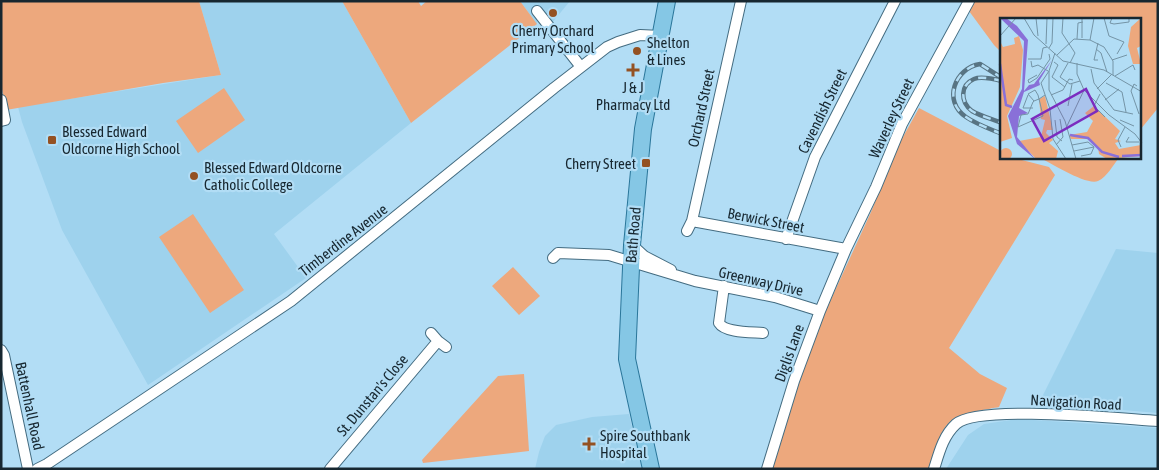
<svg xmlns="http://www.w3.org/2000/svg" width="1159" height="470" font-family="'Asap Condensed',sans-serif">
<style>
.built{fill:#9ed2ed}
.green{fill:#eda87d}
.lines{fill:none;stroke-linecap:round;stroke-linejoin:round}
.minor-casing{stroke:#446c81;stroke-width:12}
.primary-casing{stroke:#2a769a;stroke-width:18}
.minor{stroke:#fff;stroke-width:10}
.primary{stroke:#85c7e5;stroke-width:16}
.rail-casing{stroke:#587483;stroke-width:4.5}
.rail{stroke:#b2ddf5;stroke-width:2.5;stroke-dasharray:8;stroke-linecap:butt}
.poi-dot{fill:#945122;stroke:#b2ddf5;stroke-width:2}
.labels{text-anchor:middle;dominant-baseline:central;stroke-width:4.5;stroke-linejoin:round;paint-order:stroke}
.poi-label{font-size:15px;fill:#172730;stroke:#b2ddf5;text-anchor:start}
.street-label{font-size:15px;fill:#172730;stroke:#b2ddf5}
.inset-river{fill:none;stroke:#8970d8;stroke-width:2.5}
.inset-road{fill:none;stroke:#7494a6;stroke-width:1}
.view{fill:#7b2cbf;fill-opacity:0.15;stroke:#7b2cbf;stroke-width:2.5}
.inset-edge{fill:none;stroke:#172730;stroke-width:2.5}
</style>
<rect width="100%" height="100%" fill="#b2ddf5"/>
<path class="built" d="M199,1H342L411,123L274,234L306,278L148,385L62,230L22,122L18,107L221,75Z
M520,1H570L552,23L537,4V24Z
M1116,249L1158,253V413L1039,403Z
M629,414L642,469H535L539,452L545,436L556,425L592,417Z
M1018,419L1158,428V469H946L968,435L984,424Z"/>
<path class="green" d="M1,1H199L221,75L163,83L6,110L1,84Z
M342,1H418L421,6L427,1H520L537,24L411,123Z
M973,1H1158V108L1140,130V19H1002L1001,52L994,45L969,11Z
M224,88L245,120L198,153L176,121Z
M919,108L1001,151L1002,158H1014L1049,167L1055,175L949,348L980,374L1007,388L999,407C989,409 962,413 953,419C939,430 934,452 929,469H772L799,383L822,319L871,212L898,146Z
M1040,158H1119C1113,165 1107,177 1098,181C1087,186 1051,163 1040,158Z
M193,214L244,290L210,313L159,237Z
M513,267L540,296L519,315L492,286Z
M524,374L529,451L423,463L422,460L498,376Z"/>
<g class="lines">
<defs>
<path id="minor" d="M537,11L581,67
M1,100L5,120L1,121
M692,221L741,1
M687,231L692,221L846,249
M786,239L815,157L895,1
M632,245L644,256L671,270
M553,258L558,253L609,255L695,281L775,297L820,311
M724,286L719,323C725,333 752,332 763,333
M431,333L438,341
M1,350L4,355L28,469
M37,469L47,464L291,301L554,88L607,47L618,42L640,35L661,36
M330,469L438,341L446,347
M767,469L794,381L820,311L846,249L876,187L902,124L969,1
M934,469C939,453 943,436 956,424C978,404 1122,419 1158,421"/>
<path id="primary" d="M651,469L627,359L632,245L643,129L667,1"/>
</defs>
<use href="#minor" class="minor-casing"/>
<use href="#primary" class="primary-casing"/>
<use href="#minor" class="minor"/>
<use href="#primary" class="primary"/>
<defs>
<path id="rail" d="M1002,78L980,64C955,68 942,101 966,117C976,124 990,129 1002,134
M1002,81C994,79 981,76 974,79C960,85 960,102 972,111C980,116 992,119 1002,123"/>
</defs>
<use href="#rail" class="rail-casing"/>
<use href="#rail" class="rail"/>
</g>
<g class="poi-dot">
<circle cx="553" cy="13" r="5"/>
<circle cx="637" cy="51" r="5"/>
<path d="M630.5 62.5h5v5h5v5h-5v5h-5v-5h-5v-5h5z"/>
<rect x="47" y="135" width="10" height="10" rx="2.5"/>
<rect x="641" y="158" width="10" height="10" rx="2.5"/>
<circle cx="194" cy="176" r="5"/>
<path d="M586.5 436.5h5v5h5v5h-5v5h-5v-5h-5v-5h5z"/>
</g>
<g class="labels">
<g class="poi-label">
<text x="553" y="30" text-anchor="middle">Cherry Orchard<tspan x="553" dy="17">Primary School</tspan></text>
<text x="647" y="42">Shelton<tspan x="647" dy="17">&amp; Lines</tspan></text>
<text x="633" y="87" text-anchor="middle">J &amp; J<tspan x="633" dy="17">Pharmacy Ltd</tspan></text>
<text x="62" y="131">Blessed Edward<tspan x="62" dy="17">Oldcorne High School</tspan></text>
<text x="636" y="163" text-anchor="end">Cherry Street</text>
<text x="204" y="167">Blessed Edward Oldcorne<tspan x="204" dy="17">Catholic College</tspan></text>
<text x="600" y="435">Spire Southbank<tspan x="600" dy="17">Hospital</tspan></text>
</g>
<g class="street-label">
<text transform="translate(701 108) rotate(-78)">Orchard Street</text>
<text transform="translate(822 111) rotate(-64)">Cavendish Street</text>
<text transform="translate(891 118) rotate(-65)">Waverley Street</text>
<text transform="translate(766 220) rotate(11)">Berwick Street</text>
<text transform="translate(633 235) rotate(-85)">Bath Road</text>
<text transform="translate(343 240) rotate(-38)">Timberdine Avenue</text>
<text transform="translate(761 281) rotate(13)">Greenway Drive</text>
<text transform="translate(789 353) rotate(-70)">Diglis Lane</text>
<text transform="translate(372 395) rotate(-50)">St. Dunstan's Close</text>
<text transform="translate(1076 402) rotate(3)">Navigation Road</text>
<text transform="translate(30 406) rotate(78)">Battenhall Road</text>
</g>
</g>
<g transform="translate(1000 18)">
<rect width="141" height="141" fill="#b2ddf5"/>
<path d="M141,0V28L137,30L141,46H133L128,28L131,9ZM19,18L23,32L20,69L7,98L12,120L0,124V36L6,35L0,36V23L3,29L15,26L14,20ZM45,78L53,112H47L46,115L53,122L49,125L58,133L56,141H36L19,123L41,119L45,102L41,101L39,81ZM94,88L120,113L115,121L121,123L115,125L119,131L141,127V138L107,141L99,136L98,129L89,121H71L69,117L87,114L93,103L85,95ZM0 136a6 6 0 1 1 12 0a6 6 0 1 1-12 0Z" fill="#eda87d"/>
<path d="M0,0H6L17,8L28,22L24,73L29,67L34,66L52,42L39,63L40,67L24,74L19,90L28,95L19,98L17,119L35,141L17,126L8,98L22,71L24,23Z" fill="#8970d8"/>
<path class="inset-river" d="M0,46L6,87L12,89M70,117L88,120L102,134L119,139M122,138L142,137"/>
<path class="inset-road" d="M24,0L34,17L63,43L104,52L142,74M36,0L38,18M63,0L62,15L75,35L70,45M82,0V20M94,0L90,22L104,29L113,43V57M104,0L109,18L124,24L117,36M112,0L110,5L114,6L129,4V0M0,18L16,0M77,21L78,5L83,4M46,26L47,0M49,30L52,25L53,0M96,31L101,35L107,54M55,35L49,53V72L65,103L76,141M57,37L74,21L90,22M28,41H41L43,30L47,29M98,42H94L98,25M112,42L127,37M31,43L32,49L38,47L48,53M54,44L58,47L52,59L65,69M68,45L60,59L70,66L80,63M77,45V56L84,72L109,97L135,116L142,125M91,51L94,65L114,92L133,96M49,53L41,65L50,91L53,121L66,141M37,57L28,62L29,65L37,60L50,41L49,36M115,58L133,47L135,52M106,65L122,74L126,94M137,68L134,66L131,73L139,96M97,71L112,56M100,76L94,88L105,99M28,77L23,90H33M51,77L63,72L69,61L73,62M105,82L119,71M34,83L28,76L35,72L38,77L40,85L43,98L18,109L21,97L28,96L33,84L34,83L39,81L45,77M68,88L72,66M55,102L57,119L62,123M120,102L134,108M67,108L84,72M129,119L126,124H139M56,127L63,119L60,101M72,127L88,124L94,129M121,129L118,122L125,109M74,133L94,129M81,138L91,136L94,129"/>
<path class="view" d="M86,71L97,93L44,123L32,101Z"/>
<rect width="141" height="141" class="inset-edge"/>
</g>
<rect width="1159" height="470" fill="none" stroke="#172730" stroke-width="5"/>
</svg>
